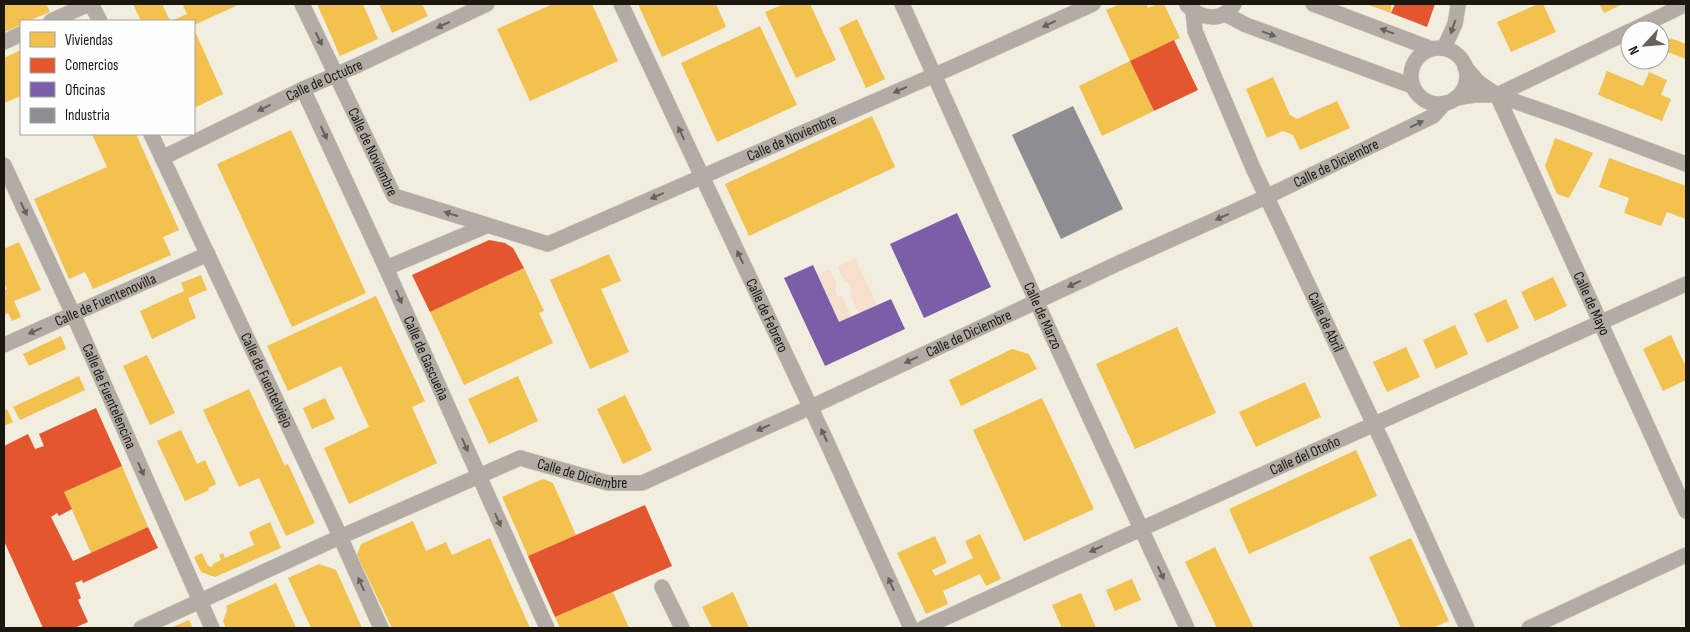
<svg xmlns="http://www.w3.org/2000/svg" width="1690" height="632" font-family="'Sofia Sans Condensed',sans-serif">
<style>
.green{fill:#f6e0cd}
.homes{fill:#f2c14e}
.shops{fill:#e4572e}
.offices{fill:#7b5ea7}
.industry{fill:#8d8d92}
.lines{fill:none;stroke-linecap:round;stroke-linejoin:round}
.minor-casing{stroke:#cdcabf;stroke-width:16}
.minor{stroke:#b3aca4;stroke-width:15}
.oneway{fill:#666259}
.labels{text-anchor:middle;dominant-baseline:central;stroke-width:5;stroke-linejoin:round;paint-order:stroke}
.street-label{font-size:15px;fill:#19170e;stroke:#fefefe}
</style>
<rect width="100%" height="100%" fill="#f1eddf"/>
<path class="green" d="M855,259L877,305L859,313L850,294L852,290L849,283L845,282L837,267Z
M830,269L837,285L835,290L837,296H842L851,317L839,322L817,275Z"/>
<path class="homes" d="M7,4H46L50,12L28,21H21V25L4,32V5Z
M133,4H162L170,21H141Z
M188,4H240L194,25V21H171L187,14L183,6Z
M317,4H363L378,39L340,56Z
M379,4H422L428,16L392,33Z
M553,4H592L618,61L530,101L497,29Z
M638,4H716L726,27L662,57Z
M784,4H810L836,60L796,78L765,12Z
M1120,4H1146L1148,8L1157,4H1164L1180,38L1130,61L1106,10Z
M1366,4H1391V13Z
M1538,4H1543L1556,32L1511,52L1497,22Z
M1599,4H1623L1604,13Z
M857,19L885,79L866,88L839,28Z
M760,26L797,105L717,142L681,63Z
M194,29L223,94L194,108Z
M1670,38L1686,44V59L1665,51Z
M21,50V96L4,103V58Z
M1130,61L1154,111L1102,136L1079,86Z
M1607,71L1643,86L1649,72L1667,80L1661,95L1671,99L1662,121L1598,95Z
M1273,77L1290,115L1297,119L1337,101L1350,128L1300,150L1293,135L1283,131L1267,138L1246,89Z
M872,116L895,167L749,236L725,184Z
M291,130L366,293L292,327L217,164Z
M92,134H136L179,230L163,237L171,255L93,289L85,272L69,279L34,199L107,167Z
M1555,138L1593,153L1569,198L1557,194L1545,166Z
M1609,158L1686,186V219L1667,212L1661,226L1624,213L1629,198L1599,187Z
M19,242L41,290L14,301L21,317L12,321L8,313L4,315V291L7,289L4,282V249Z
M609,254L621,281L601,289L629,352L590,369L550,280Z
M524,268L544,311L539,313L553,343L464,385L430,312Z
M201,275L207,290L188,298L196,318L152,339L140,311L184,291L181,283Z
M1553,277L1567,306L1535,321L1521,292Z
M376,296L425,401L412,407L437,463L349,504L324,448L369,427L341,366L288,391L267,346Z
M1506,299L1519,328L1487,343L1474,314Z
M1455,325L1468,354L1436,369L1423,340Z
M1177,327L1216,413L1135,449L1096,364Z
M1671,335L1686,367V380L1663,391L1643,349Z
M61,336L66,349L29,366L23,354Z
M1406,347L1420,377L1387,392L1373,362Z
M1012,349L1029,354L1037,369L961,406L949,380Z
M147,355L175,413L150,425L123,366Z
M79,376L85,390L20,420L13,407Z
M518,376L538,421L489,444L468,399Z
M1305,382L1321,417L1256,447L1239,412Z
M249,389L285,466L288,464L315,523L286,536L259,478L239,487L203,410Z
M625,395L652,450L623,464L597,409Z
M325,398L335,419L312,429L303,408Z
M1042,398L1094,509L1024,541L973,430Z
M7,409L13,422L4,426V411Z
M181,430L197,464L205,460L216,484L208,488L209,490L185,501L157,441Z
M1356,450L1377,496L1249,554L1229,509Z
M122,466L148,527L91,553L64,492Z
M543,479L553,483L576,535L528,556L502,497Z
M413,521L426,551L446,542L452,555L490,538L530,628H392L357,555L361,544Z
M270,522L281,548L215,577L201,572L194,557L202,553L208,566L212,567L213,564L221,560L219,555L223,553L225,558L254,545L249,532Z
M980,534L1001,579L986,586L980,574L943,591L948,604L926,614L897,553L935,536L947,563L932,570L935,576L973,558L965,541Z
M1411,538L1449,621L1432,628H1401L1369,557Z
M1215,547L1225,568L1254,628H1217L1205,603L1185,562Z
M319,564L336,570L362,628H311L288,578Z
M1132,579L1141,600L1115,611L1106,590Z
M276,583L296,628H226L223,621L227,610L226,606Z
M613,592L629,628H560L555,617Z
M733,592L749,628H712L702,607Z
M1081,593L1096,628H1062L1052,605Z
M189,620L193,628H171Z"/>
<path class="shops" d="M1395,4H1435L1427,27L1391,13Z
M1174,40L1198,90L1154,111L1130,61Z
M489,240L505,243L513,248L524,268L430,312L412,275Z
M96,408L122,466L64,492L72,509L59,516L57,513L51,517L73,561L148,527L158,548L83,583L82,580L75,583L81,598L78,600L88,622L74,628H43L4,541V446L28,434L35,449L44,446L39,434Z
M645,505L672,566L555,617L528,556Z"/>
<path class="offices" d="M957,213L991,287L924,318L890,244Z
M813,265L839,322L891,299L905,329L825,366L784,278Z"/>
<path class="industry" d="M1073,106L1123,209L1061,239L1012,135Z"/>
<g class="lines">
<defs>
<g id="minor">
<path d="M91,4L100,21"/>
<path id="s1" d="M302,4L394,196L548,244L962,63L1093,4"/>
<path id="s2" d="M621,4L825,438L911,628"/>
<path id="s3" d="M902,4L1053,338L1187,628"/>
<path d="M1313,4L1432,49"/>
<path d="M1187,5C1201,20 1223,22 1234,4"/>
<path id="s4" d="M1193,11L1195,31L1253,168L1388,454L1467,628"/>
<path d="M1225,14L1246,25L1412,86"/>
<path d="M51,21L89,4"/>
<path d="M1633,30L1686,4"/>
<path d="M4,42L21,34"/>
<path d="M1444,48L1455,24L1458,6L1457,4"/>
<circle cx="1439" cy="76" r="28"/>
<path d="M1465,67L1478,82L1497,95L1571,121L1686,164"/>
<path id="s5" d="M303,89L386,268L547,628"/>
<path id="s6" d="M1497,95L1686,511"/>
<path d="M1456,98L1475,95H1497L1630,31"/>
<path id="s7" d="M151,134L334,523L381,628"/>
<path id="s8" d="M162,158L303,89L356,66L487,4"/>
<path id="s9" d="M4,165L73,314L212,628"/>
<path d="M386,268L486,226"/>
<path id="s10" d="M4,345L208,254"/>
<path d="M662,587L682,628"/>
<path id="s11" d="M141,628L340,537L520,458L608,483H642L811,407L1121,262L1266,197L1433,116L1445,103"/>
<path id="s12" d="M923,628L1141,529L1686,284"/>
<path d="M1529,628L1686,555"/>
</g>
</defs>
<use href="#minor" class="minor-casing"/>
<use href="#minor" class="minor"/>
</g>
<defs><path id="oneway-solid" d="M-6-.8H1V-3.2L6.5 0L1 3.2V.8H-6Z" transform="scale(1.25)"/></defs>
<g class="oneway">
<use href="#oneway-solid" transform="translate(1049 24) rotate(155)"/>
<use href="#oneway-solid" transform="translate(443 25) rotate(155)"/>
<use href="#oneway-solid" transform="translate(1453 27) rotate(109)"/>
<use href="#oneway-solid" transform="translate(1387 31) rotate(-160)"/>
<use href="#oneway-solid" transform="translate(1269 34) rotate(20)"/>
<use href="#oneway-solid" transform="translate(319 39) rotate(64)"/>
<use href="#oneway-solid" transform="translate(900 90) rotate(156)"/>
<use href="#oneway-solid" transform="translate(264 108) rotate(154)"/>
<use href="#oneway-solid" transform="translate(1417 124) rotate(-26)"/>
<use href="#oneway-solid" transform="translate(324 133) rotate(65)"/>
<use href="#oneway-solid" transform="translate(681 133) rotate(-115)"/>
<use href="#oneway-solid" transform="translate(657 196) rotate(156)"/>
<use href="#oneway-solid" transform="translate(24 209) rotate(65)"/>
<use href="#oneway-solid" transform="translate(451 214) rotate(-162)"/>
<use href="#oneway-solid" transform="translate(1222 217) rotate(156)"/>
<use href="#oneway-solid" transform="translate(740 257) rotate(-115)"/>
<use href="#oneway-solid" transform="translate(1074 284) rotate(155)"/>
<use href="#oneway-solid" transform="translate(399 297) rotate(66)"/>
<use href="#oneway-solid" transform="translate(35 331) rotate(156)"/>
<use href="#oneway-solid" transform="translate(911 360) rotate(155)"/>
<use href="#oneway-solid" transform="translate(763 428) rotate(156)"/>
<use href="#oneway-solid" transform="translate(824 435) rotate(-115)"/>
<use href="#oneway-solid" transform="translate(465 445) rotate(66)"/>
<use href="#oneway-solid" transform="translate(141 469) rotate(66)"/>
<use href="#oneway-solid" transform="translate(498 520) rotate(66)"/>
<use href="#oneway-solid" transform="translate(1096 549) rotate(155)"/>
<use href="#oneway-solid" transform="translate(1161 573) rotate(65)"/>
<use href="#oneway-solid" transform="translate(361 584) rotate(-114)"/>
<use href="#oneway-solid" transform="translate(891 584) rotate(-114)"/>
</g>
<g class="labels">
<g class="street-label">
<text stroke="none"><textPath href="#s8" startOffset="180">Calle de Octubre</textPath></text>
<text stroke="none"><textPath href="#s1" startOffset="640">Calle de Noviembre</textPath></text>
<text stroke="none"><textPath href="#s1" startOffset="164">Calle de Noviembre</textPath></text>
<text stroke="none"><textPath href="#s11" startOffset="1305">Calle de Diciembre</textPath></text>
<text stroke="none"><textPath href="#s10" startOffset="111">Calle de Fuentenovilla</textPath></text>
<text stroke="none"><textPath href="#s6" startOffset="229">Calle de Mayo</textPath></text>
<text stroke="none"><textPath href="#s2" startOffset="344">Calle de Febrero</textPath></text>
<text stroke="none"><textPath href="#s3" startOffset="342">Calle de Marzo</textPath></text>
<text stroke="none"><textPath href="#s4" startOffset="339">Calle de Abril</textPath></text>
<text stroke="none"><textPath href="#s11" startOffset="900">Calle de Diciembre</textPath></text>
<text stroke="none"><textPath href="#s5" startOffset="296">Calle de Gascueña</textPath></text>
<text stroke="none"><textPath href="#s7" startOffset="272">Calle de Fuentelviejo</textPath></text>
<text stroke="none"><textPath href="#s9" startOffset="254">Calle de Fuentelencina</textPath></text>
<text stroke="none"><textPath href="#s12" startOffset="419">Calle del Otoño</textPath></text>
<text stroke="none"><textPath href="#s11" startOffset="480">Calle de Diciembre</textPath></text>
</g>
</g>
<rect width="1690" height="632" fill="none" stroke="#19170e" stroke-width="10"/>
<rect x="20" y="20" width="175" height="115" fill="#fefefe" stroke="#a2a29e"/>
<rect x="30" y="32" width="25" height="15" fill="#f2c14e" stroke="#a2a29e"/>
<text x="65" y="45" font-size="15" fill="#19170e">Viviendas</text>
<rect x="30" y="58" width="25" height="15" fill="#e4572e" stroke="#a2a29e"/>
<text x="65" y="70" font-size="15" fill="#19170e">Comercios</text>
<rect x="30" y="82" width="25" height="15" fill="#7b5ea7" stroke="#a2a29e"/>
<text x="65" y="95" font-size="15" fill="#19170e">Oficinas</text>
<rect x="30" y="108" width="25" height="15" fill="#8d8d92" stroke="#a2a29e"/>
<text x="65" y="120" font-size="15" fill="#19170e">Industria</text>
<g transform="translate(1645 45) rotate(244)"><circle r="24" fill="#fefefe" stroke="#a2a29e"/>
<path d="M0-4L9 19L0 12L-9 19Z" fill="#656257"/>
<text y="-8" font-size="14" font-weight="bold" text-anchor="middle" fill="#19170e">N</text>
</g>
</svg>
